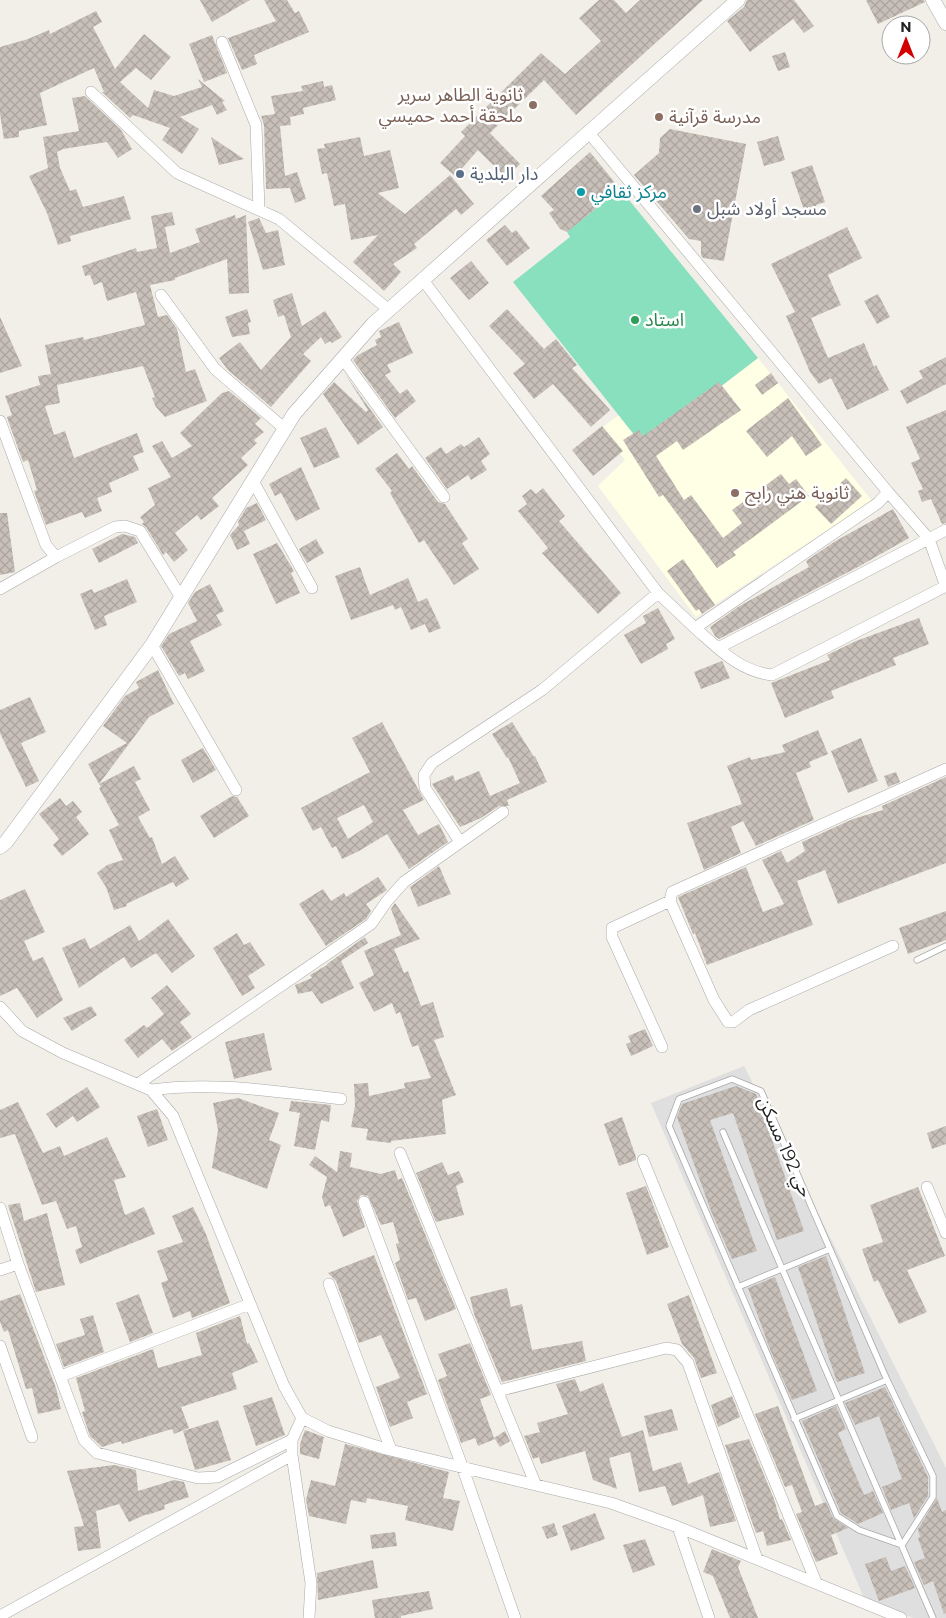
<svg xmlns="http://www.w3.org/2000/svg" width="946" height="1618" font-family="Montserrat,'Noto Sans Arabic',sans-serif">
<style>
.residential{fill:#e0dfdf}
.education{fill:#ffffe5}
.pitch{fill:#88e0be}
.building{fill:url(#building-cross-hatch);fill-rule:evenodd}
.lines{fill:none;stroke-linecap:round;stroke-linejoin:round}
.service-casing{stroke:#a9a9a9;stroke-width:7}
.minor-casing{stroke:#a9a9a9;stroke-width:12}
.tertiary-casing{stroke:#a9a9a9;stroke-width:15}
.service{stroke:#fff;stroke-width:5.5}
.minor{stroke:#fff;stroke-width:11}
.tertiary{stroke:#fff;stroke-width:14}
.education-dot{fill:#8d6e63;stroke:#fff;stroke-width:2}
.service-dot{fill:#5c6f8a;stroke:#fff;stroke-width:2}
.culture-dot{fill:#0f9aa8;stroke:#fff;stroke-width:2}
.worship-dot{fill:#6b7280;stroke:#fff;stroke-width:2}
.leisure-dot{fill:#2e9e5b;stroke:#fff;stroke-width:2}
.labels{text-anchor:middle;dominant-baseline:central;stroke-width:5;stroke-linejoin:round;paint-order:stroke}
.education-label{font-size:18px;fill:#785e54;stroke:#fff;text-anchor:start}
.service-label{font-size:18px;fill:#4e5e75;stroke:#fff;text-anchor:start}
.culture-label{font-size:18px;fill:#0d838f;stroke:#fff;text-anchor:start}
.worship-label{font-size:18px;fill:#5b616d;stroke:#fff;text-anchor:start}
.leisure-label{font-size:18px;fill:#27864d;stroke:#fff;text-anchor:start}
.street-label{font-size:18px;fill:#222;stroke:#fff}
</style>
<defs>
<pattern id="building-cross-hatch" width="8" height="8" patternUnits="userSpaceOnUse" patternTransform="scale(1.25)"><rect width="8" height="8" fill="#c7bfb8"/><path d="M0 0l8 8M0 8l8-8" fill="none" stroke="#aba49e"/></pattern>
</defs>
<rect width="100%" height="100%" fill="#f2efe9"/>
<path class="residential" d="M744,1066L946,1468V1618H913L864,1598L651,1103Z"/>
<path class="education" d="M758,358L872,501L828,536L824,532L696,617L598,486L625,460L600,429L619,415L643,446Z"/>
<path class="pitch" d="M620,189L758,358L643,446L513,282L570,237L567,232Z"/>
<path class="building" d="M200,0H250L212,22Z
M264,0H287L295,13L299,11L309,32L254,55L257,64L242,70L228,38L276,21Z
M599,0H614L626,13L640,0H703L576,115L544,80L490,133L520,164L506,178L478,150L455,176L440,163L465,136L461,132L541,53L565,74L601,41L579,18Z
M747,0H794L814,26L804,33L793,19L750,52L727,21L744,7Z
M866,0H924L925,2L878,24Z
M96,11L102,22L93,27L115,69L144,34L171,57L151,80L136,68L120,82L148,108L154,90L174,96L202,87L198,79L225,101L222,102L227,110L217,115L212,105L180,117L199,129L182,154L162,140L170,128L133,115L130,118L102,92H104L94,68L40,93L47,125L19,131V137L4,139L0,114V47L28,39L49,30L50,34Z
M212,35L227,73L204,82L189,44Z
M785,52L790,67L778,71L772,56Z
M323,81L324,87L332,85L336,100L303,108L304,114L290,117L291,125L280,126L285,176L297,172L306,199L295,203L290,188L266,189L264,125L261,116L275,114L271,96L303,91L301,86Z
M85,96L121,130L132,149L118,158L107,142L63,149L57,152L60,168L70,191L76,189L83,207L124,196L131,219L70,236L71,241L58,245L47,213L29,176L48,168L43,137L79,131L72,98Z
M670,129L746,144L724,261L703,258L701,255V241L689,239L634,175L659,153L660,138Z
M778,136L785,160L764,166L757,142Z
M211,137L244,159L219,165Z
M360,137L364,156L390,150L399,188L378,193L405,214L450,175L474,204L461,215L456,209L414,244L417,248L393,264L401,272L384,291L353,262L378,235L351,240L345,204L334,206L327,173L322,174L317,149L325,148L324,144Z
M590,152L620,189L567,232L560,229L549,213L554,210L541,196Z
M812,165L825,202L816,205L819,212L806,216L791,172Z
M172,212L175,225L165,227L170,253L200,242L195,229L235,215L236,219L246,215L249,293L229,294L227,259L175,278V280L150,285L158,317L167,315L177,329L186,372L195,369L207,401L165,417L156,407L152,398L155,397L143,366L57,385L60,403L45,406L54,435L65,431L74,458L137,433L144,452L133,456L139,470L109,483L112,492L97,498L102,511L85,518L82,512L46,525L34,491L37,490L28,460L23,462L9,423L7,417L12,415L5,396L40,385L38,376L51,374L45,345L83,337L84,340L145,325L136,292L107,301L102,282L94,285L90,275L85,276L82,266L136,248L137,252L157,248L151,216Z
M259,218L266,233L278,230L285,265L263,270L248,222Z
M505,225L512,233L516,230L530,248L507,266L486,240Z
M847,227L862,258L828,275L841,305L811,318L828,358L864,343L874,367L876,365L889,390L847,410L831,378L819,384L810,372L786,316L795,312L771,264Z
M471,261L489,283L469,300L450,278Z
M292,293L302,326L325,311L342,337L332,343L330,341L325,344L321,337L303,354L311,361L271,407L228,370L219,358L240,342L261,370L291,337L284,315L278,317L273,300Z
M878,294L890,317L877,324L864,301Z
M247,309L251,322L248,323L250,334L232,337L225,317Z
M507,309L544,349L556,339L577,365L572,368L610,410L591,427L553,384L534,399L513,373L525,364L489,326Z
M0,317L22,366L0,373Z
M399,322L413,353L387,365L391,372L385,375L400,394L407,389L416,401L395,418L353,360L358,355L377,345L375,340L381,337L379,331Z
M946,357V384L907,404L900,391L923,378L919,371Z
M771,373L778,383L762,395L755,385Z
M345,374L383,427L358,445L323,394L334,382L366,412L368,410Z
M719,382L741,410L683,450L677,441L656,456L684,500L691,495L723,538L742,523L732,510L781,474L789,484L796,479L809,496L733,552L736,555L717,568L663,495L659,497L623,440L639,430L643,436Z
M229,391L261,418L255,424L264,432L254,440L257,443L241,458L248,465L212,498L219,506L201,520L197,515L175,533L188,550L174,562L166,552L163,555L146,527L142,524L144,522L140,517L155,505L148,488L171,477L152,446L162,441L172,458L192,446L180,433L222,393Z
M788,398L822,445L806,456L792,436L767,457L746,431Z
M946,410V523L942,524L931,499L922,502L918,491L923,489L911,463L920,459L906,427Z
M602,426L623,451L593,476L572,450Z
M326,427L340,457L314,468L300,438Z
M479,437L490,454L481,461L487,470L471,480L468,475L447,489L425,458L441,447L446,454L461,444L464,447Z
M397,453L409,469L412,466L438,502L445,504L468,539L462,543L479,569L454,585L424,540L419,543L390,493L392,491L375,469Z
M301,467L320,509L296,521L281,493L275,496L269,484Z
M846,478L862,496L831,524L815,507Z
M543,488L565,516L559,521L621,593L598,614L542,553L548,548L518,511L527,504L522,496L531,489L536,494Z
M257,503L266,520L244,531L250,544L237,550L230,535L239,525L238,522L246,508Z
M893,509L909,538L858,567L719,639L715,636L710,627L738,607L809,567L806,561L834,542Z
M0,513H7L15,572L0,575Z
M122,534L135,537L138,543L99,563L92,549Z
M316,539L324,553L307,563L299,549Z
M277,543L294,571L291,573L300,593L276,604L253,554Z
M683,559L715,605L702,614L699,609L696,611L667,571Z
M360,567L370,595L408,578L418,602L427,598L441,628L429,633L425,624L411,630L401,607L395,610L393,605L351,620L335,576Z
M127,579L137,602L104,616L107,625L95,630L80,594L92,589L94,593Z
M210,584L224,611L216,615L222,625L190,641L205,671L188,679L185,673L179,676L161,646L169,634L197,621L188,603L195,592Z
M658,608L675,639L666,644L668,649L641,664L624,635L646,623L643,616Z
M919,618L929,644L893,658L896,665L831,691L834,698L785,718L771,683L830,660L827,655L856,641Z
M722,661L730,678L701,689L694,672Z
M158,670L174,704L149,717L99,784L88,764L127,743L103,726L125,696L139,688L136,682Z
M30,697L46,732L21,743L39,781L26,787L0,733V710Z
M382,722L424,800L403,810L418,835L439,824L448,842L409,869L387,834L359,851L342,859L336,846L332,848L321,827L313,831L301,808L370,772L352,738ZM364,805L373,822L348,839L337,818Z
M512,722L534,757L535,756L547,782L507,800L509,806H499L481,818L460,827L432,784L453,775L455,781L479,771L490,796L520,783L508,757L507,758L492,734Z
M818,730L828,754L809,762L811,767L796,773L814,820L756,846L743,821L731,827L741,853L704,870L687,823L742,804L727,766L750,757L751,760L785,752L782,745Z
M861,738L878,781L848,793L831,751Z
M203,748L216,770L193,783L181,760Z
M134,766L141,779L135,782L150,810L138,817L150,838L152,837L162,864L175,856L189,879L176,887L173,882L126,904L127,906L114,910L106,887L97,873L107,865L123,860L109,830L119,825L99,788L101,787L99,784Z
M896,772L900,782L888,787L884,776Z
M946,777V863L838,904L825,870L797,881L813,925L707,965L695,933L693,934L678,897L746,867L763,912L784,904L762,860L781,851L787,863L805,851L802,842L853,819L883,810L882,806Z
M232,796L237,797L249,816L214,838L200,816Z
M60,798L66,806L73,801L82,812L76,817L89,834L62,856L53,845L59,839L39,814Z
M439,866L451,894L418,907L410,887Z
M378,877L387,890L366,904L371,911L366,919L326,946L299,904L323,889L331,901L344,893L346,897Z
M25,889L45,932L24,941L33,961L43,957L63,1000L37,1018L17,988L0,996V900Z
M395,903L420,939L394,949L404,973L408,971L421,1006L433,1002L444,1037L434,1040L456,1095L442,1100L446,1134L391,1141V1143L366,1140L368,1129L351,1127L355,1106L354,1084L368,1083L369,1096L405,1088L404,1083L431,1078L418,1045L412,1047L400,1012L396,1014L392,1003L374,1012L359,983L374,975L364,951L401,935L391,909Z
M946,911V940L908,954L899,928Z
M168,919L195,956L172,973L156,953L131,968L124,957L79,988L62,948L85,938L90,949L130,925L139,941Z
M237,933L244,945L250,942L265,965L248,976L255,988L242,996L213,948Z
M365,937L368,943L341,961L354,988L321,1004L312,991L298,994L295,985L312,978L310,975L327,965V964Z
M167,985L191,1014L180,1022L192,1037L172,1051L162,1039L138,1058L124,1040L144,1025L147,1028L164,1014L151,998Z
M91,1006L97,1015L72,1031L63,1018Z
M645,1029L653,1046L631,1056L626,1044L631,1042L628,1036Z
M264,1033L272,1070L234,1079L225,1042Z
M736,1086L756,1094L804,1231L777,1240L733,1113L710,1120L757,1251L732,1259L711,1211L677,1117L682,1104Z
M87,1087L100,1107L77,1122L73,1116L56,1128L46,1114Z
M238,1098L279,1113L269,1140L281,1145L267,1189L212,1168L218,1130L213,1103Z
M291,1101L331,1105L329,1122L321,1120L315,1150L294,1146L300,1113L289,1111Z
M18,1102L43,1153L60,1146L64,1156L107,1137L126,1177L114,1180L125,1215L144,1207L155,1234L80,1264L75,1250L82,1247L76,1226L67,1229L56,1201L42,1205L15,1134L0,1138V1110Z
M157,1109L168,1140L148,1147L137,1116Z
M622,1117L636,1157V1160L619,1166L604,1124Z
M946,1126V1144L932,1149L927,1133Z
M340,1151L352,1153L350,1167L381,1174L395,1170L398,1180L402,1178L456,1309L425,1321L416,1298L408,1300L395,1263L400,1260L396,1244L399,1243L393,1222L381,1225L368,1196L361,1195L357,1201L365,1227L343,1237L330,1205L325,1207L322,1197L327,1177L309,1165L315,1156L337,1172Z
M442,1162L448,1175L459,1171L464,1182L456,1186L464,1215L436,1222L416,1173Z
M646,1186L669,1247L647,1255L626,1193Z
M918,1187L945,1256L907,1270L927,1312L899,1324L878,1280L874,1282L862,1249L883,1242L870,1205Z
M20,1203L24,1221L47,1213L65,1285L36,1292L8,1205Z
M193,1207L206,1234L230,1303L192,1318L190,1311L173,1318L161,1283L168,1280L157,1251L183,1242L172,1216Z
M374,1255L427,1394L407,1402L413,1418L390,1427L376,1387L400,1378L381,1335L359,1343L336,1281L328,1273Z
M826,1256L865,1373L837,1382L798,1267Z
M775,1277L817,1391L792,1400L769,1347L748,1288Z
M507,1288L511,1307L522,1304L532,1350L582,1341L586,1361L502,1382L474,1314L470,1297Z
M20,1294L56,1388L61,1409L38,1414L32,1388L26,1389L8,1330L4,1332L0,1322V1301Z
M139,1294L153,1333L130,1342L116,1303Z
M689,1295L717,1373L701,1378L694,1358L682,1344L667,1304Z
M93,1315L104,1352L64,1367L56,1344L85,1335L80,1319Z
M240,1316L247,1344L249,1343L258,1362L232,1373L237,1389L181,1407L189,1428L174,1434L172,1429L122,1444L121,1441L102,1447L90,1436L82,1412L85,1411L76,1378L153,1349L158,1368L202,1355L196,1333Z
M470,1343L491,1395L480,1399L494,1438L505,1431L510,1441L500,1447L495,1439L478,1446L475,1438L461,1443L438,1380L447,1376L438,1354Z
M575,1379L580,1392L603,1383L622,1437L643,1430L653,1471L681,1462L688,1484L719,1472L736,1521L710,1527L703,1495L672,1506L665,1486L639,1492L630,1452L609,1458L617,1489L593,1480L585,1451L541,1464L539,1457L533,1459L524,1436L540,1432L537,1423L568,1414L556,1384Z
M885,1387L928,1477V1496L914,1518L909,1503L891,1510L882,1487L902,1479L879,1416L855,1425L845,1403Z
M732,1396L740,1417L718,1427L711,1405Z
M272,1397L285,1435L256,1446L243,1406Z
M778,1406L815,1506L826,1502L833,1518L848,1528L831,1535L838,1554L816,1562L796,1514L802,1512L792,1485L785,1487L755,1414Z
M836,1406L846,1429L838,1433L864,1495L873,1491L883,1513L858,1524L841,1513L802,1421Z
M672,1409L678,1430L649,1437L644,1416Z
M218,1420L231,1460L195,1470L183,1431Z
M305,1430L324,1437L319,1459L300,1454V1444Z
M749,1439L774,1499L780,1520L782,1519L791,1540L767,1546L763,1531L756,1533L725,1445Z
M345,1444L449,1472L443,1498L460,1501L453,1531L405,1520L408,1506L367,1498L366,1503L351,1500L346,1524L309,1516L306,1500L311,1480L335,1486Z
M114,1465L136,1470L138,1491L174,1480L184,1482L189,1497L164,1505L165,1509L147,1515V1514L129,1522L119,1504L96,1511L101,1548L78,1551L74,1527L84,1526L67,1471Z
M937,1498L942,1512L946,1510V1613L944,1614L933,1581L924,1585L914,1562L925,1558L918,1538L920,1537L918,1529Z
M595,1513L605,1539L571,1551L562,1526Z
M554,1523L558,1535L547,1539L542,1527Z
M395,1532L397,1546L372,1549L370,1535Z
M645,1539L655,1565L633,1573L623,1545Z
M712,1549L741,1561L738,1567L758,1618H730L713,1576L703,1572Z
M886,1557L891,1571L905,1566L915,1588L879,1601L865,1564Z
M373,1560L378,1588L318,1600L317,1573Z
M429,1591L433,1609L401,1616V1618H375L372,1600Z"/>
<g class="lines">
<defs>
<path id="service" d="M917,960L946,946
M732,1079L761,1091L887,1380L933,1476V1497L902,1545L859,1530L837,1516L669,1126L679,1099Z
M723,1132L933,1618
M738,1287L830,1249
M794,1419L887,1380"/>
<path id="minor" d="M222,42L256,125L259,209
M91,92L177,173L279,219L389,310
M423,280L658,593L695,628L878,503L888,492L589,133
M161,295L215,369L285,429
M343,359L444,497
M0,421L46,545L56,557L115,527L125,526L140,531L180,596
M253,481L312,588
M888,492L929,539L946,587
M0,589L56,557
M695,628C719,649 739,671 772,675L946,586
M152,645L236,790
M718,648L946,530
M460,842L425,788L424,775L432,763L542,690L658,593
M893,946L749,1010L733,1022H728L714,1000L670,901L672,892L946,769
M0,1007L22,1031L63,1053L151,1090L173,1116L284,1386L302,1418L328,1431L386,1449L611,1503L678,1527L901,1618
M662,1047L612,937V928L670,901
M138,1084L371,924L387,901L404,882L503,812
M151,1090C213,1081 279,1092 341,1099
M400,1153L535,1483
M643,1160L816,1582
M927,1187L946,1233
M364,1202L462,1466L515,1618
M0,1208L18,1264L84,1440L97,1453L198,1478L217,1477L292,1440
M0,1270L18,1264
M329,1284L391,1450
M0,1346L32,1437
M61,1376L250,1304
M498,1391L666,1348L677,1350L688,1363L757,1559
M302,1418L292,1440V1455L311,1583L309,1618
M678,1527L709,1618
M0,1616L292,1455"/>
<path id="tertiary" d="M933,0L946,23
M0,847L6,842L152,645L294,414L373,324L738,0"/>
</defs>
<use href="#service" class="service-casing"/>
<use href="#minor" class="minor-casing"/>
<use href="#tertiary" class="tertiary-casing"/>
<use href="#service" class="service"/>
<use href="#minor" class="minor"/>
<use href="#tertiary" class="tertiary"/>
</g>
<g class="education-dot">
<circle cx="533" cy="105" r="5"/>
<circle cx="659" cy="117" r="5"/>
<circle cx="735" cy="493" r="5"/>
</g>
<circle class="service-dot" cx="460" cy="174" r="5"/>
<circle class="culture-dot" cx="581" cy="192" r="5"/>
<circle class="worship-dot" cx="697" cy="209" r="5"/>
<circle class="leisure-dot" cx="635" cy="320" r="5"/>
<g class="labels">
<g class="education-label">
<text x="523" y="95" text-anchor="end">ثانوية الطاهر سرير<tspan x="523" dy="21">ملحقة أحمد حميسي</tspan></text>
<text x="669" y="117">مدرسة قرآنية</text>
<text x="745" y="493">ثانوية هني رابح</text>
</g>
<g class="service-label">
<text x="470" y="174">دار البلدية</text>
</g>
<g class="culture-label">
<text x="591" y="192">مركز ثقافي</text>
</g>
<g class="worship-label">
<text x="707" y="209">مسجد أولاد شبل</text>
</g>
<g class="leisure-label">
<text x="645" y="320">استاد</text>
</g>
<g class="street-label">
<text transform="translate(785 1147) rotate(66)">حي 192 مسكن</text>
</g>
</g>
<g transform="translate(906 40)"><circle r="24" fill="#ffffff" stroke="#a7a7a7"/>
<path d="M0-4L9 19L0 12L-9 19Z" fill="#d40000"/>
<text y="-8" font-size="14" font-weight="bold" text-anchor="middle" fill="#222222">N</text>
</g>
</svg>
